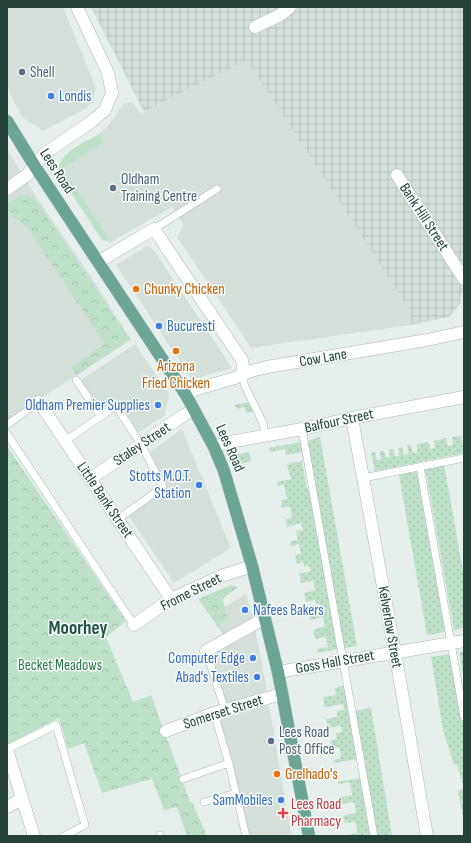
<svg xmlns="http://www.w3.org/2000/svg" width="471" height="843" font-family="'Sofia Sans Condensed',sans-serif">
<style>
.built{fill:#d4dfda}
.industrial{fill:url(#industrial-grid)}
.grass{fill:#bfe0c8}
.forest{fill:url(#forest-crowns)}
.garden{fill:url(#garden-dots)}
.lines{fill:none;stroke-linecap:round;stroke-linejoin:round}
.lane-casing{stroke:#a8b8b2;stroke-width:8}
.street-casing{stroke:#a8b8b2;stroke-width:13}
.primary-casing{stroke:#c2cac8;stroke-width:13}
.lane{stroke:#fff;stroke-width:7}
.street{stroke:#fff;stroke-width:12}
.primary{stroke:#6aa596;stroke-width:12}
.service-dot{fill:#5c6f8a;stroke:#f7fbf9;stroke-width:1.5}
.shop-dot{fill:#3f7fe0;stroke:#f7fbf9;stroke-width:1.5}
.food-dot{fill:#e8710a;stroke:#f7fbf9;stroke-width:1.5}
.health-dot{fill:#e0444e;stroke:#f7fbf9;stroke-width:1.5}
.labels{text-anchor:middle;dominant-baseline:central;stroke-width:3;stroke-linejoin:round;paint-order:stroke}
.service-label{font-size:15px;fill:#4e5e75;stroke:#f7fbf9;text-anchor:start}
.shop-label{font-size:15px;fill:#366cbe;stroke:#f7fbf9;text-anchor:end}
.street-label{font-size:15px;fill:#24423a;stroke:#f7fbf9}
.food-label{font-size:15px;fill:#c56008;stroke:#f7fbf9;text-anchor:start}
.park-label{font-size:15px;fill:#2d7a4b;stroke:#f7fbf9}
.health-label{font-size:15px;fill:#be3a42;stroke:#f7fbf9;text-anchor:start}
.district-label{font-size:19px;font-weight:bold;fill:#1f5548;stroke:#f7fbf9}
</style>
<defs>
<pattern id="industrial-grid" width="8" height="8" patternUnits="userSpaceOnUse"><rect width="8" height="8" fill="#d4dfda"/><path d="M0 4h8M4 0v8" fill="none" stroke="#b6c1bc"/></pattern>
<pattern id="forest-crowns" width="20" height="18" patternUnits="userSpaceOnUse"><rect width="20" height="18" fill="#bfe0c8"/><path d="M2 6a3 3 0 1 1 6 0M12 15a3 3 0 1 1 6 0" fill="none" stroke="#a4c1ad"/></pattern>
<pattern id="garden-dots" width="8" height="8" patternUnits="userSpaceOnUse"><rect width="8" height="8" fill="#bfe0c8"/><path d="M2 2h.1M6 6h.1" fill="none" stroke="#a4c1ad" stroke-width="1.8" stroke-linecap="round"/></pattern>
</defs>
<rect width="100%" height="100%" fill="#e6efeb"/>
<path class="built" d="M7,7H63L96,88L93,100L87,108L43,131L22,117L10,94L7,82Z
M247,60L411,312L410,325L251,348L177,237L184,225L172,207L111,242L62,166L108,126L123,104L132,102L141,114Z
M7,149L39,201L90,275L131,340L7,420Z
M147,246L153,249L232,368L194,379L191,378L116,265Z
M135,344L169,395L165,415L138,433L117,400L101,410L81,380Z
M182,429L231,548L174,583L129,516L167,489L150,452Z
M246,594L253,618L267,692L226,704L211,652L229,643L213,614Z
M269,705L291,834L279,836H249L220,720Z"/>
<path class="industrial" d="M91,7H464V289L461,294L460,304L449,317L410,325L411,312L247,60L144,112Z"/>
<path class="grass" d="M99,134L104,142L63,168L111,242L102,240L59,174C56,153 84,143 99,134Z"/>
<path class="forest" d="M21,195H28L39,204L130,339L77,375L71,367L105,344L29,230L7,211V204Z
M7,446L126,621L106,637L133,702L151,695L190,802H192L207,836H187L177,807L164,810L152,779L102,793L84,743L68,749L59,718L7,745Z
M231,585L238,587L222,599L226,610L224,611L228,618L219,625L226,634L224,635L198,599Z"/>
<path class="garden" d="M248,402L254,412L247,413L244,407L237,409L234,405Z
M461,436L464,453L375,471L371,453L375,452L377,460L381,459L380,451H384L386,458L390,457L389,449H393L395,456H399L398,448L402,447L404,455L409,454L407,446L411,445L413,453L418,452L416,444L429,442L430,449L435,448L434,441L446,438L448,446L453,445L452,437Z
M320,437L357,646L344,648L307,441Z
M301,442L303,452L286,455L285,449L270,452L269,448Z
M249,452L251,461L240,464L237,454Z
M302,461L307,489H308L310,497L338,649L318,653L317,649L328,647L326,637L315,639L313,630L325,626L323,617L310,620L308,611L321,609L320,604H316L315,600L306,602L304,593L315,590L313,581L301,583L299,574L311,571L310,566L304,567L303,562L297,564L295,555L301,554L299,544L291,546L290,542L298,540L296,531L303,530L301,523L287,527L286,519L292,518L290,506L282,508L281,500L287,499L284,485L278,486L277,482L291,479L287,464Z
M444,464L464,577V628L454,630L425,467Z
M417,472L445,632L427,635L399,475Z
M464,651V680L459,652Z
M451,654L464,728V823L458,791L464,789L457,764L454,765L443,730L431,657Z
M344,686L358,759L334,763V760L341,758L339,747L332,748L330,740L337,739L336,733L342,732L341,726L328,728L326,719L337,717V711L344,710L343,704L325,707L323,697L336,695L335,688Z
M371,708L392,836H376L354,711Z
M360,778L371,836H347V835L358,833L355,822L345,823L343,816L356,813L354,802L341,804L340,797L352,795L350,782L338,784V782Z"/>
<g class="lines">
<defs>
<path id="lane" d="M154,229L217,189
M244,373V384L263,423L265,435
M76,380L101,417
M7,425L39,402
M302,429L374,836
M7,434L134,625
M65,441L116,406L141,444L163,487L118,519
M420,467L464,717
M363,478L464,458
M206,651L225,710
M214,713L229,764L246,836
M7,749L56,725L85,825L64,836
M183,779L229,763
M204,802L236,793
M160,835V836"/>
<path id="street" d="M255,27L280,15L290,7
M397,175L464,279
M7,189L27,175L44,154L91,122L105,110L112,93L108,73L77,7
M98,262L154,229L242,360L244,373
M186,395L197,389L235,378L244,373L267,367L427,340L464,332
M39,402L171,599
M352,418L395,652L427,836
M214,447L224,443L302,429L352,418L464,397
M90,479L184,415L194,410
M134,625L171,599L224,575L252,566
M206,651L256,623L265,620
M278,672L464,641
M166,731L214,713L282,694
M7,750L34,836
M7,807L22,799"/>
<path id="primary" d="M7,121L34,165L186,395L214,447L224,471L252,566L278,672L309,836"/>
</defs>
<use href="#lane" class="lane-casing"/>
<use href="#street" class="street-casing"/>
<use href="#primary" class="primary-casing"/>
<use href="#lane" class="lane"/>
<use href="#street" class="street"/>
<use href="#primary" class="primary"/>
</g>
<g class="service-dot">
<circle cx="22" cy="72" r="4"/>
<circle cx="113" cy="188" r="4"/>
<circle cx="271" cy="741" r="4"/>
</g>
<g class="shop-dot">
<circle cx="51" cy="96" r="4"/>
<circle cx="159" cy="326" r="4"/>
<circle cx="158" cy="405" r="4"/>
<circle cx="199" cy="485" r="4"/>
<circle cx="245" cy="610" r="4"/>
<circle cx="253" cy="658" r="4"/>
<circle cx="257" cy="677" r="4"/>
<circle cx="281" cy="800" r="4"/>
</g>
<g class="food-dot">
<circle cx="136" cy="289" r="4"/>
<circle cx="176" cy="351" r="4"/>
<circle cx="277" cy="774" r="4"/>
</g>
<path class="health-dot" d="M281 807h4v4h4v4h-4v4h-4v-4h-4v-4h4z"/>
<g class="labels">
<g class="service-label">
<text x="30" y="72">Shell</text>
<text x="121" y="179">Oldham<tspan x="121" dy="17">Training Centre</tspan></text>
<text x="279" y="732">Lees Road<tspan x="279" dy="17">Post Office</tspan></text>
</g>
<g class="shop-label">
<text x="59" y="96" text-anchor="start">Londis</text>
<text x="167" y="326" text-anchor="start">Bucuresti</text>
<text x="150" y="405">Oldham Premier Supplies</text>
<text x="191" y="476">Stotts M.O.T.<tspan x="191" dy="17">Station</tspan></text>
<text x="253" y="610" text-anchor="start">Nafees Bakers</text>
<text x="245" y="658">Computer Edge</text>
<text x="249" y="677">Abad's Textiles</text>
<text x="273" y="800">SamMobiles</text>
</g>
<g class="street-label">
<text transform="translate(57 171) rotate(57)">Lees Road</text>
<text transform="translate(424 217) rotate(57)">Bank Hill Street</text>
<text transform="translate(323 358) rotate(-10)">Cow Lane</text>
<text transform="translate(339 421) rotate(-12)">Balfour Street</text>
<text transform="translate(142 444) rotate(-34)">Staley Street</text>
<text transform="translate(230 448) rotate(66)">Lees Road</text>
<text transform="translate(105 500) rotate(56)">Little Bank Street</text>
<text transform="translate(191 592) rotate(-27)">Frome Street</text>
<text transform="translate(390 627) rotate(80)">Kelverlow Street</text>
<text transform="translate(335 662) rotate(-10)">Goss Hall Street</text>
<text transform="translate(223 712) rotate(-18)">Somerset Street</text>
</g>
<g class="food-label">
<text x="144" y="289">Chunky Chicken</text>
<text x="176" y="366" text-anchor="middle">Arizona<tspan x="176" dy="17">Fried Chicken</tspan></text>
<text x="285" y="774">Grelhado's</text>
</g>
<g class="park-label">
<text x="60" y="665">Becket Meadows</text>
</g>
<g class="health-label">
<text x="291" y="804">Lees Road<tspan x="291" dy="17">Pharmacy</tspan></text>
</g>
<g class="district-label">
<text x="78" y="628">Moorhey</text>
</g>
</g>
<rect width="471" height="843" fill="none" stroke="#24423a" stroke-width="16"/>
</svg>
